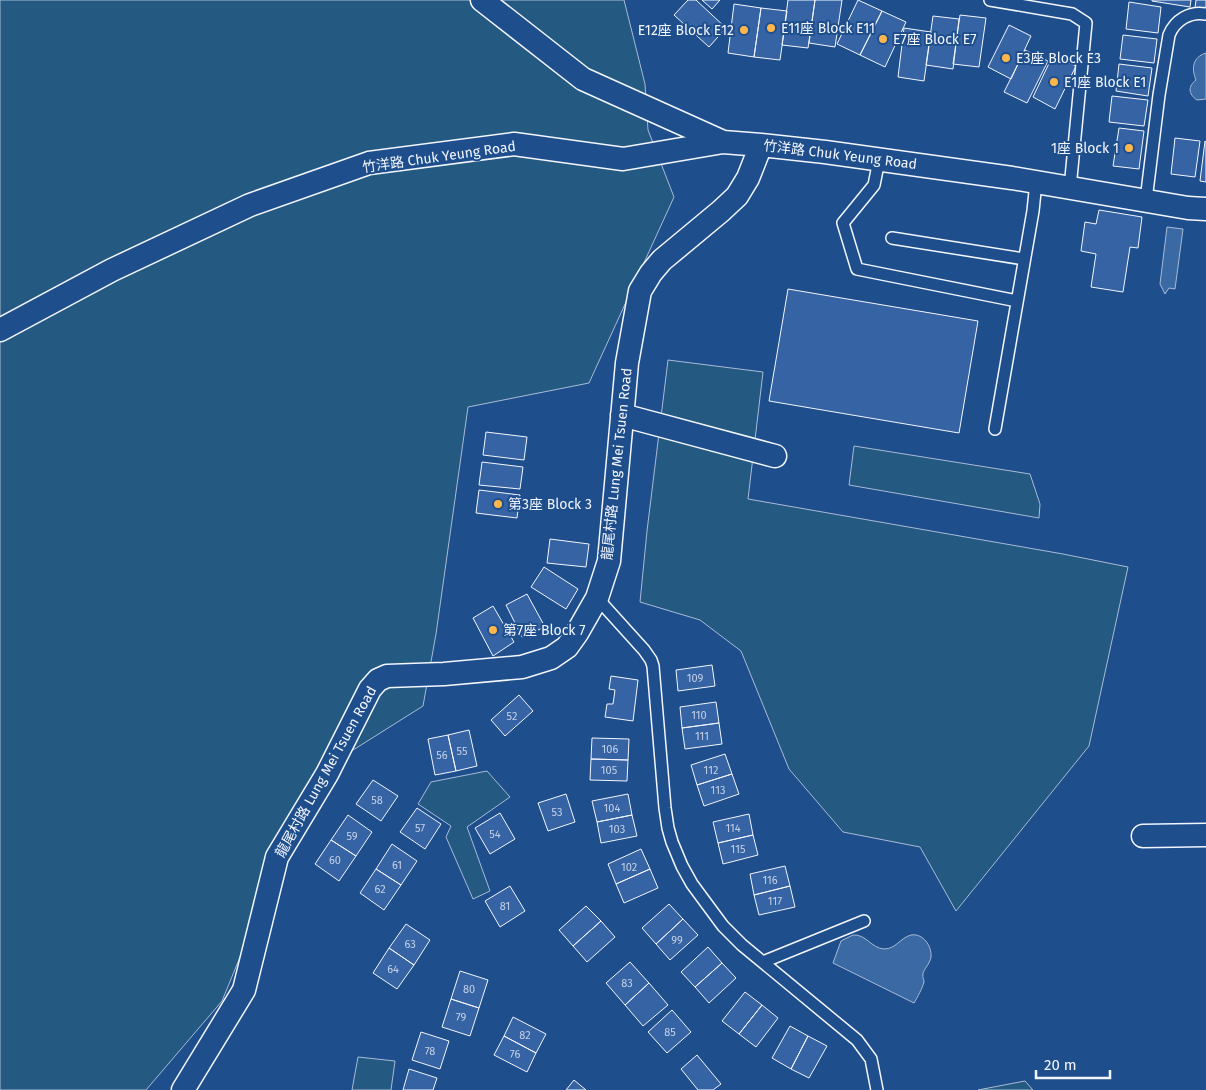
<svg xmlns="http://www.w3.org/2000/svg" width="1206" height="1090" font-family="'Fira Sans','Noto Sans TC',sans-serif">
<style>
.green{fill:#245a82;stroke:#a8bbd7}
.water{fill:#3b69a3;stroke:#a8bbd7}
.building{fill:#3563a3;stroke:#f2f6ff}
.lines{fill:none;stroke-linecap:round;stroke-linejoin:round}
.lane-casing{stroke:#f2f6ff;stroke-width:14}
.street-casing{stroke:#f2f6ff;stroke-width:25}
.lane{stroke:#1f4e8c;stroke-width:11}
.street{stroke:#1f4e8c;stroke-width:22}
.poi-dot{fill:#ffb74d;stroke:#1f4e8c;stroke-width:2}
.labels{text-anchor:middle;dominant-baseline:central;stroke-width:4;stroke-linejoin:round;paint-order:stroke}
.number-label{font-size:11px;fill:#c3d1e8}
.poi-label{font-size:14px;fill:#f2f6ff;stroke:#1f4e8c;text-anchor:start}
.street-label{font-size:14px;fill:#f2f6ff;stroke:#1f4e8c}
</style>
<rect width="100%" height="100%" fill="#1f4e8c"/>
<path class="green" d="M0,0H624L645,84L648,130L674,197L589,383L468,407L436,634L423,706L315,774L222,1001L146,1090H0Z
M668,360L763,372L748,499L1063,554L1128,567L1089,746L956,911L920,847L843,832L789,769L741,651L700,620L640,602L647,531Z
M854,446L1030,474L1040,504L1039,518L849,485Z
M487,771L510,797L467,827L490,891L473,899L446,837L451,826L418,804L431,782Z
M358,1057L395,1061L391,1090H352Z
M1025,1081L1033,1090H978Z"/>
<path class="water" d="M1206,53V99L1197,100C1188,94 1188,86 1196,80C1191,68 1193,57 1206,53Z
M1167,227L1183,229L1175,289L1169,288L1165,294L1160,284Z
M853,935C866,934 871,948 884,949C896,949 900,938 911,935C923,933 932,946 931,957C930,964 923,970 923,974C922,978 924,978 924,982C923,987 917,998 914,1003L833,963L841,941Z"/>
<path class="building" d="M688,0H696L726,28L709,47L674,15Z
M702,0H720L712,9Z
M788,0H815L808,48L782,45Z
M815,0H842L835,47L809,43Z
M858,0L882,11L860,55L837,44Z
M1152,0H1191L1190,7L1152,1Z
M1196,0H1206V10L1195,8Z
M1129,2L1161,7L1158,33L1126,29Z
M734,4L761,8L754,57L728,53Z
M761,8L787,11L780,60L754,57Z
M882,11L906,22L885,67L860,55Z
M960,15L986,18L979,67L953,64Z
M933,16L959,19L953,69L926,65Z
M1009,25L1031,36L1011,79L988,67Z
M904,28L931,32L924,81L898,77Z
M1123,35L1157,39L1154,63L1120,59Z
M1025,50L1048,61L1027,103L1004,92Z
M1053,55L1076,66L1055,109L1033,97Z
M1119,64L1152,68L1148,96L1116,91Z
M1112,96L1148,100L1144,126L1109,122Z
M1119,128L1144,131L1139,169L1113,166Z
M1175,138L1200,141L1195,177L1171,174Z
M1205,141L1206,142V182L1200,181Z
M1099,210L1142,217L1138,248L1130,247L1123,292L1091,287L1096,254L1081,251L1085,222L1096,224Z
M788,289L978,321L959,433L769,401Z
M486,432L527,437L524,460L483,455Z
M482,462L523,467L520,489L479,485Z
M479,490L520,495L517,518L476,513Z
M550,539L589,544L586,567L547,563Z
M544,567L578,589L566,609L531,587Z
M527,594L545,627L522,637L506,605Z
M493,606L514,642L493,656L473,618Z
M712,665L715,686L678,691L676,670Z
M611,676L638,680L633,721L605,717L607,704H613L615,690L609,689Z
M519,695L533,711L505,736L491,720Z
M716,702L719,723L682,728L680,707Z
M719,723L722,744L685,749L682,728Z
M469,730L477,766L456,771L448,735Z
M448,735L456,771L435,775L428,739Z
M592,738L629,739L628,760L591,759Z
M725,754L732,774L697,785L691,765Z
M591,759L628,760L627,781L590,780Z
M732,774L739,794L704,806L697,785Z
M373,780L398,796L381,821L356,804Z
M566,794L575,822L548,831L538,803Z
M628,794L632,815L597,822L592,801Z
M417,808L441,824L425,849L400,832Z
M500,813L515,839L490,854L475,828Z
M749,814L753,835L718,843L713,822Z
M348,815L372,832L356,856L331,840Z
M632,815L637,836L601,843L597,822Z
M753,835L758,855L723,864L718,843Z
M331,840L356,856L339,881L315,864Z
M392,844L417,861L401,885L376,869Z
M641,849L650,869L616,884L608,864Z
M785,866L790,886L754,895L750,874Z
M376,869L401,885L384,910L360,893Z
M650,869L658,888L624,903L616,884Z
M510,886L525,911L500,927L485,901Z
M790,886L795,907L759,915L754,895Z
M669,904L683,919L656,944L642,928Z
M586,906L601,921L573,946L559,930Z
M683,919L698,935L670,960L656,944Z
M601,921L615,937L587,962L573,946Z
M406,924L430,940L414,965L389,948Z
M708,947L722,963L695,987L681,972Z
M389,948L414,965L397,989L373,973Z
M630,962L649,983L625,1005L606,983Z
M722,963L736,978L709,1003L695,987Z
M460,971L488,980L479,1008L451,999Z
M649,983L668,1005L643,1026L625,1005Z
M745,992L762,1005L739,1034L722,1021Z
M451,999L479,1008L470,1036L442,1027Z
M762,1005L778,1018L756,1047L739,1034Z
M672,1010L691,1032L667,1053L648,1032Z
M513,1017L546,1034L536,1053L504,1036Z
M790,1026L808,1036L791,1069L772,1058Z
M421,1032L449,1041L440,1069L412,1060Z
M504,1036L536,1053L527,1072L494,1055Z
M808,1036L827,1046L809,1078L791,1069Z
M697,1055L721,1084L713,1090H698L681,1069Z
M409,1069L437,1078L433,1090H403Z
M574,1080L586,1090H566Z"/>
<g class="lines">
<defs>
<path id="lane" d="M990,0L1072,14L1086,23L1070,188
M879,160L874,185L843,223L857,269L1017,301
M1146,200L1159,95L1169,35C1175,20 1190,11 1206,14
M892,238L1024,259
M995,429L1033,211L1036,182
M597,598L644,650L651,660L653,666L665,808L668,828L672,842L682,866L692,884L723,926L742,945L857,1040L871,1059L877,1090
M763,962L864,921"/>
<path id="street" d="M482,0L583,79L723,142
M0,330L112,270L250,205L369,163L514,144L623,159L723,142L761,145L825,152L1012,178L1188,208L1206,209
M622,415L775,456
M1143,836L1206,835
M183,1090L244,990L277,857L327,774L370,689L378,680L387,676L444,674L522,667L551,658L567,647L577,633L597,598L609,561L627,363L640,291L651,273L662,260L721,211L737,196L748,178L761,145"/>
</defs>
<use href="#lane" class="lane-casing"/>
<use href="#street" class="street-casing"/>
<use href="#lane" class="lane"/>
<use href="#street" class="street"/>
</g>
<g class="poi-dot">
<circle cx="771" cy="28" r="5"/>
<circle cx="744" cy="30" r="5"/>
<circle cx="883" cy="39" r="5"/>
<circle cx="1006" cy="58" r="5"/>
<circle cx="1054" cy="82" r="5"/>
<circle cx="1129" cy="148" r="5"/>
<circle cx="498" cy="504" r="5"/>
<circle cx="493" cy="630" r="5"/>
</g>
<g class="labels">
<g class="number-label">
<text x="695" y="678">109</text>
<text x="699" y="715">110</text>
<text x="512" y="716">52</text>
<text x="702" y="736">111</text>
<text x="610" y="749">106</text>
<text x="462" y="751">55</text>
<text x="442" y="755">56</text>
<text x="609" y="770">105</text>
<text x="711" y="770">112</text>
<text x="718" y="790">113</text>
<text x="377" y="800">58</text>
<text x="612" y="808">104</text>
<text x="557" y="812">53</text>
<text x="420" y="828">57</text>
<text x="733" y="828">114</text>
<text x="617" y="829">103</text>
<text x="495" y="834">54</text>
<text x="352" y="836">59</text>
<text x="738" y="849">115</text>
<text x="335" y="860">60</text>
<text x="397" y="865">61</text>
<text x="629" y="867">102</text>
<text x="770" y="880">116</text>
<text x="380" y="889">62</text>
<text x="775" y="901">117</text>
<text x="505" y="906">81</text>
<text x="677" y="940">99</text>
<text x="410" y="944">63</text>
<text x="393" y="969">64</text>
<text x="627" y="983">83</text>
<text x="469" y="989">80</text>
<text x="461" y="1017">79</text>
<text x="670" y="1032">85</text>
<text x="525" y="1035">82</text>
<text x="430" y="1051">78</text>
<text x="515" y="1054">76</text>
</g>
<g class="poi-label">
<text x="781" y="28">E11座 Block E11</text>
<text x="734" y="30" text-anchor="end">E12座 Block E12</text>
<text x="893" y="39">E7座 Block E7</text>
<text x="1016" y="58">E3座 Block E3</text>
<text x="1064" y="82">E1座 Block E1</text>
<text x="1119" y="148" text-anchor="end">1座 Block 1</text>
<text x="508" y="504">第3座 Block 3</text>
<text x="503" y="630">第7座 Block 7</text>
</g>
<g class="street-label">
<text transform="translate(840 155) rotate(7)">竹洋路 Chuk Yeung Road</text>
<text transform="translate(439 157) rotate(-8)">竹洋路 Chuk Yeung Road</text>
<text transform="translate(617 464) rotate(-84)">龍尾村路 Lung Mei Tsuen Road</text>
<text transform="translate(326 772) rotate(-61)">龍尾村路 Lung Mei Tsuen Road</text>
</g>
</g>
<path d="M1036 1070v8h74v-8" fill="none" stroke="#f2f6ff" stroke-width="2.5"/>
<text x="1044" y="1070" font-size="15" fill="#f2f6ff" stroke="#1f4e8c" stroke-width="4" paint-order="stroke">20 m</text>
</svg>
